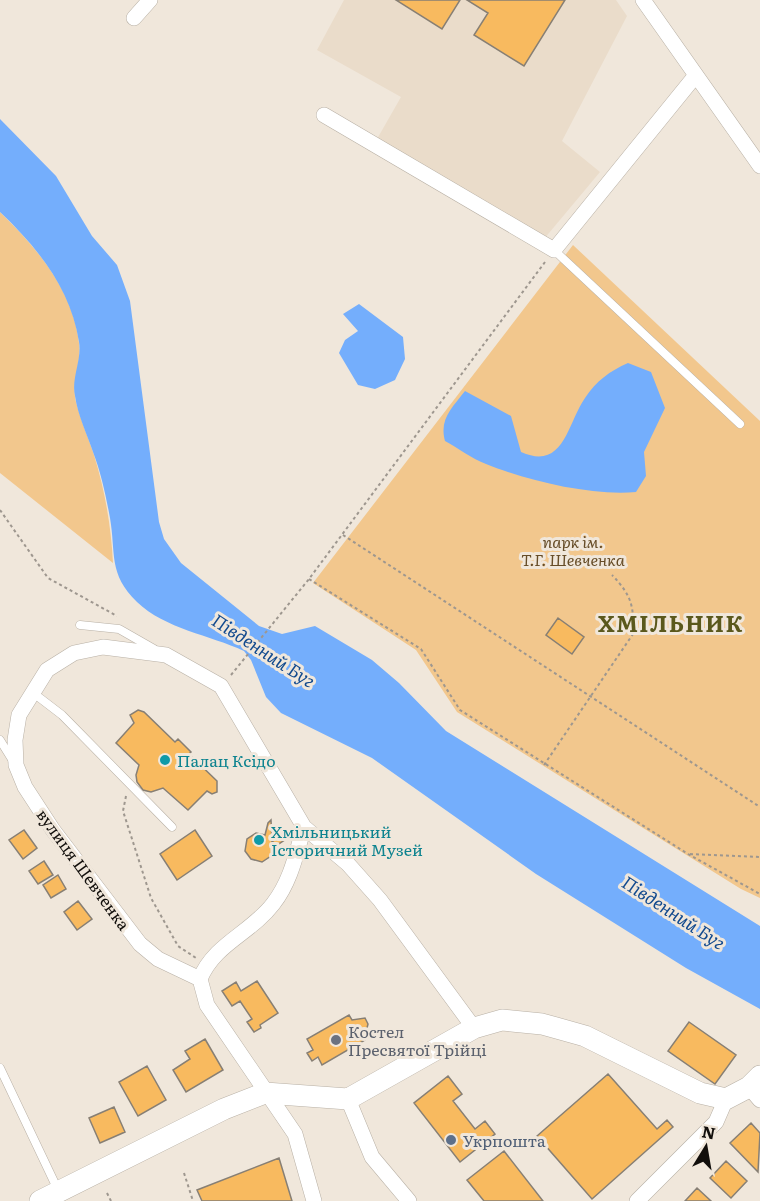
<svg xmlns="http://www.w3.org/2000/svg" width="760" height="1201" font-family="Literata,serif">
<style>
.built{fill:#eadcca}
.green{fill:#f2c78d}
.water{fill:#74aefc}
.building{fill:#f8ba5f;stroke:#877f74;stroke-width:1.5}
.lines{fill:none;stroke-linecap:round;stroke-linejoin:round}
.service-casing{stroke:#b8b0a5;stroke-width:9}
.minor-casing{stroke:#b8b0a5;stroke-width:16}
.secondary-casing{stroke:#b8b0a5;stroke-width:22}
.path{stroke:#9e978f;stroke-width:2;stroke-dasharray:3 3;stroke-linecap:butt}
.service{stroke:#fff;stroke-width:8}
.minor{stroke:#fff;stroke-width:15}
.secondary{stroke:#fff;stroke-width:21}
.culture-dot{fill:#0f9aa8;stroke:#f0e7db;stroke-width:2}
.worship-dot{fill:#6b7280;stroke:#f0e7db;stroke-width:2}
.service-dot{fill:#5c6f8a;stroke:#f0e7db;stroke-width:2}
.labels{text-anchor:middle;dominant-baseline:central;stroke-width:6;stroke-linejoin:round;paint-order:stroke}
.park-label{font-size:16px;font-style:italic;fill:#664c27;stroke:#f0e7db}
.culture-label{font-size:16px;fill:#0d838f;stroke:#f0e7db;text-anchor:start}
.street-label{font-size:16px;fill:#110e0b;stroke:#f0e7db}
.worship-label{font-size:16px;fill:#5b616d;stroke:#f0e7db;text-anchor:start}
.service-label{font-size:16px;fill:#4e5e75;stroke:#f0e7db;text-anchor:start}
.water-label{font-size:18px;font-style:italic;fill:#124a8e;stroke:#f0e7db}
.district-label{font-size:22px;font-weight:bold;letter-spacing:1.5px;fill:#5a581c;stroke:#f0e7db}
</style>
<rect width="100%" height="100%" fill="#f0e7db"/>
<path class="built" d="M344,0H616L627,16L562,141L600,172L544,239L377,139L401,97L317,50Z"/>
<path class="green" d="M0,212C37,248 73,290 79,343C82,363 71,382 76,402C81,421 88,437 94,455C105,491 111,525 113,563L0,473Z
M573,245L760,421V898L741,889L457,712L416,650L313,583Z"/>
<path class="water" d="M0,119L56,176L92,236L117,265L130,301L159,522L164,539L181,563L259,626L282,634L315,626L372,660L399,683L446,731L760,926V1009L686,968L536,874L372,758L281,713L266,697L251,660L244,651C210,635 165,629 137,602C108,574 116,553 110,518C106,496 101,473 93,452C87,434 78,416 75,396C71,378 82,360 79,342C71,289 37,247 0,212Z
M359,304L403,337L405,359L395,380L375,389L358,385L339,353L345,340L358,331L343,314Z
M628,363L651,372L665,408L644,452L646,476L636,492C591,496 528,481 486,464C472,459 458,448 445,441C439,419 452,408 465,391L511,416L521,452C564,471 567,424 585,398C596,381 610,371 628,363Z"/>
<path class="building" d="M396,0H460L442,29Z
M467,0H565L524,66L474,35L488,13Z
M558,618L584,637L572,654L546,635Z
M138,710L144,712L175,742L178,739L191,752L189,754L217,781V792L212,794L207,791L188,810L163,788L151,792L143,790L137,782L136,775L139,765L116,743L134,723L130,715Z
M271,820L272,842L283,833L286,834V839L273,848L271,856L262,862L251,859L245,851L247,839L256,833L265,835L268,823Z
M24,830L37,848L23,859L9,840Z
M195,830L212,856L177,880L160,854Z
M44,861L53,875L38,884L29,871Z
M58,875L66,889L51,898L43,885Z
M78,901L92,919L77,930L64,912Z
M257,981L278,1013L260,1025L261,1028L254,1032L247,1022L252,1019L240,1001L232,1006L222,991L236,982L241,991Z
M349,1015L352,1020L365,1018L368,1024L366,1032L362,1035L365,1040L322,1065L318,1057L312,1061L307,1053L313,1050L307,1039Z
M689,1022L736,1055L715,1084L668,1051Z
M205,1039L223,1070L186,1092L173,1070L190,1059L185,1051Z
M147,1066L166,1100L138,1116L119,1082Z
M608,1074L657,1129L667,1120L673,1127L592,1199L537,1136Z
M448,1076L462,1094L453,1101L475,1129L485,1121L495,1134L460,1162L414,1103Z
M114,1107L125,1132L100,1143L89,1118Z
M751,1123L760,1133L758,1172L730,1143Z
M504,1151L543,1201H484L467,1180Z
M279,1158L292,1201H202L197,1190Z
M726,1161L747,1181L731,1198L710,1178Z
M697,1188L711,1201H685Z"/>
<g class="lines">
<defs>
<path id="service" d="M554,250L740,424
M80,625L119,629L154,649
M32,692L62,715L172,827
M0,740L13,761
M0,1068L58,1190"/>
<path id="minor" d="M643,0L760,166
M134,18L150,0
M324,115L554,250L696,75
M200,979C214,944 251,933 273,904C291,881 296,854 304,827
M749,1087L760,1100
M348,1099L372,1157L409,1201
M314,1201L295,1134L207,1005L200,979L158,959L140,944L53,830L25,787L16,765L15,740L19,715L47,670L74,653L103,647L166,655L221,686L304,827L348,864L380,900L474,1028
M637,1201L716,1122L726,1099"/>
<path id="secondary" d="M40,1201L224,1109L265,1093L348,1099L474,1028L502,1020L542,1024L585,1036L700,1093L726,1099L749,1087L760,1076"/>
</defs>
<use href="#service" class="service-casing"/>
<use href="#minor" class="minor-casing"/>
<use href="#secondary" class="secondary-casing"/>
<path class="path" d="M0,510L48,578L117,616
M343,535L760,807
M309,579L421,649L460,710L688,854L760,894
M231,675L309,579L545,262
M544,765L633,634C634,606 632,596 612,575
M126,796L123,811L151,898L178,946L196,958
M690,854L760,857
M184,1173L193,1201
M107,1193L111,1201"/>
<use href="#service" class="service"/>
<use href="#minor" class="minor"/>
<use href="#secondary" class="secondary"/>
</g>
<g class="culture-dot">
<circle cx="165" cy="760" r="6"/>
<circle cx="259" cy="840" r="6"/>
</g>
<circle class="worship-dot" cx="336" cy="1040" r="6"/>
<circle class="service-dot" cx="451" cy="1140" r="6"/>
<g class="labels">
<g class="park-label">
<text x="573" y="541">парк ім.<tspan x="573" dy="18">Т.Г. Шевченка</tspan></text>
</g>
<g class="culture-label">
<text x="177" y="760">Палац Ксідо</text>
<text x="271" y="831">Хмільницький<tspan x="271" dy="18">Історичний Музей</tspan></text>
</g>
<g class="street-label">
<text transform="translate(84 869) rotate(54)">вулиця Шевченка</text>
</g>
<g class="worship-label">
<text x="348" y="1031">Костел<tspan x="348" dy="18">Пресвятої Трійці</tspan></text>
</g>
<g class="service-label">
<text x="463" y="1140">Укрпошта</text>
</g>
<g class="water-label">
<text transform="translate(264 650) rotate(33)">Південний Буг</text>
<text transform="translate(674 912) rotate(33)">Південний Буг</text>
</g>
<g class="district-label">
<text x="671" y="622">ХМІЛЬНИК</text>
</g>
</g>
<g transform="translate(706 1147) rotate(11)" stroke="#f0e7db" stroke-width="4.5" paint-order="stroke">
<path d="M0-4.5L10 22L0 15L-10 22Z" fill="#110e0b"/>
<text y="-9" font-size="16" font-weight="bold" text-anchor="middle" fill="#110e0b">N</text>
</g>
</svg>
